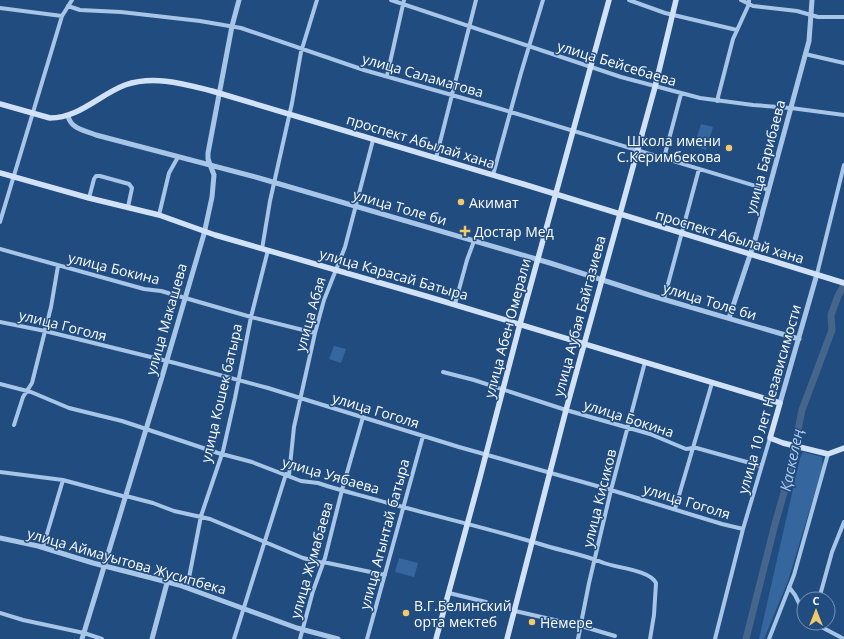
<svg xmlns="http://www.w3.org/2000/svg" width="844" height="639" font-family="'Open Sans',sans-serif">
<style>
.green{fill:#35669e}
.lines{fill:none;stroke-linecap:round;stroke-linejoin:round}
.river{stroke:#46658b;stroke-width:7}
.minor{stroke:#a7c5e7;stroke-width:4}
.tertiary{stroke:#a7c5e7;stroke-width:5}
.secondary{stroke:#d1e2f6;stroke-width:5.5}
.poi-dot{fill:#f4c968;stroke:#214c80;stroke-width:1.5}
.labels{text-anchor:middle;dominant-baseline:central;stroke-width:3;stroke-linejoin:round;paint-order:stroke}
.street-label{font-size:14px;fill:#fff;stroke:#214c80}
.poi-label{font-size:14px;fill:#fff;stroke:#214c80;text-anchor:start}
.water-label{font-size:15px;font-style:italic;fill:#b2cfef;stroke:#214c80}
</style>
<rect width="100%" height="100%" fill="#214c80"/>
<path class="green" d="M701,124L713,127L706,150L694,146Z
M334,346L346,349L341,363L329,359Z
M803,452L822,457L823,466L788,581L764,639H759L800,458Z
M399,558L418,563L414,577L395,572Z"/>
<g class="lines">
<path class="river" d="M746,639L775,524L788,479L802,410L832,330L831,315L838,296L844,285"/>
<path class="minor" d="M391,0L621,77L700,98L753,105L791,108L844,115
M629,0L665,13L737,30
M741,0L753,6L797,11L818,17H844
M68,6L80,10L121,12L200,21L241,28L364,70L501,109L769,190
M0,8L62,16
M805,54L844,63
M387,76L404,0
M717,101L733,39L749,4V0
M436,158L476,0
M664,158L681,94
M493,175L521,73L543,0
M89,198L94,179L96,176H100L129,184L132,188L128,207
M159,215L169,173L178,157
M0,222L62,16L72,0
M0,249L144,289L161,291L251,317L315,333
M262,249L270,201L292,103L301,52L317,0
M817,274L844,165
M664,299L699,169
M455,304L467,260L474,241
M0,322L45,331L175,363L268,388L459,447L611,490L722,524L743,529
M443,372L474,380L566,410L650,434L686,449L693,448
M0,384L31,392L69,408L122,421L218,453L252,462L301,481L318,483C341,491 365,496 388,503C439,517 490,529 540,544C561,551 583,554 604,563C617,568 650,570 656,583L654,615L650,639
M14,425L23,397L32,383L51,307L58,266
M693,447L761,466
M0,472L63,480L126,497
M289,475L294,427L315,333L324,300L345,247L373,140
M126,496L153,503L174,511L210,519L303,558L323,563
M675,509L712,383
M43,547L63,480
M323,562L385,575
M789,587L795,595L804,613
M187,588L201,516L223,451L235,398L251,317L268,250
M449,593L486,602
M819,599L832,552L844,522
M515,611L581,626L615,636
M0,613L23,620L84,633L102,639
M814,623L844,639
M234,639L286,474
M300,639L313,591L325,558L342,490L363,417
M367,639L423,436
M578,639L589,583L611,490L645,362
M715,639L743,529L770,438
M769,639L794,575L828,454"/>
<path class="tertiary" d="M68,116C71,129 84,130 96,135L259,178L550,263L649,295L799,339
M729,318L755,240L809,41L812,0
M780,403L817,274
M0,538L38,546L93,563L179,585L297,628L338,639
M82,639L162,377L204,234L212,197L214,175L208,159V153L232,26L239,0
M152,639L167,583"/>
<path class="secondary" d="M0,104L50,118C79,118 99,95 125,85C154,75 184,84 212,91L523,184L844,283
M0,173L89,198L159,215L215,235L429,297L780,403L770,438L783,443L828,454L844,448
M436,639L479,481L520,324L609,0
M507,639L566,410L655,87L676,0"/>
</g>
<g class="poi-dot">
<circle cx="729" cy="148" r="4"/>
<circle cx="461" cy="202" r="4"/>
<path d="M463 225h4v4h4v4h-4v4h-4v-4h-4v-4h4z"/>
<circle cx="406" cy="613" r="4"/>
<circle cx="532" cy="622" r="4"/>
</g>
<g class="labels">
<g class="street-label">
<text transform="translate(617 63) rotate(17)">улица Бейсебаева</text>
<text transform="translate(423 75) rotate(16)">улица Саламатова</text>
<text transform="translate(421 141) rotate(17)">проспект Абылай хана</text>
<text transform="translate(765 157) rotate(-75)">улица Барибаева</text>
<text transform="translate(400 207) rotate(16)">улица Толе би</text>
<text transform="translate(730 236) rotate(17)">проспект Абылай хана</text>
<text transform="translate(114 268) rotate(14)">улица Бокина</text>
<text transform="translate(394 274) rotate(16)">улица Карасай Батыра</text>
<text transform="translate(710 301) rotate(17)">улица Толе би</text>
<text transform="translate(310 314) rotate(-74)">улица Абая</text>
<text transform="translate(579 316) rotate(-75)">улица Аубая Байгазиева</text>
<text transform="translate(166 319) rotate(-74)">улица Макашева</text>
<text transform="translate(63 325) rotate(14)">улица Гоголя</text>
<text transform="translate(507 328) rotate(-75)">улица Абен Омерали</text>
<text transform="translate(221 393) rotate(-77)">улица Кошек батыра</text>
<text transform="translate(769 399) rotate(-74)">улица 10 лет Независимости</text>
<text transform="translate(376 410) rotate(17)">улица Гоголя</text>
<text transform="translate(629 418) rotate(18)">улица Бокина</text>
<text transform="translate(331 475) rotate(16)">улица Уябаева</text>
<text transform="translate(599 498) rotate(-76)">улица Кисиков</text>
<text transform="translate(687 501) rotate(17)">улица Гоголя</text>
<text transform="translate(384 534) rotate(-75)">улица Агынтай батыра</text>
<text transform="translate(311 560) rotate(-74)">улица Жумабаева</text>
<text transform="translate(127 561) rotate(16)">улица Аймауытова Жусипбека</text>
</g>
<g class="poi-label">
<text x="721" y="140" text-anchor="end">Школа имени<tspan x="721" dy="16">С.Керимбекова</tspan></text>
<text x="469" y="202">Акимат</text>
<text x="474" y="231">Достар Мед</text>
<text x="414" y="605">В.Г.Белинский<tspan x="414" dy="16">орта мектеб</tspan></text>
<text x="540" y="622">Немере</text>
</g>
<g class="water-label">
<text transform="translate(791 460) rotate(-78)">Қаскелең</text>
</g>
</g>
<g transform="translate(816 611)"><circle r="19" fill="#214c80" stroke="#7a94b3"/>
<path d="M0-3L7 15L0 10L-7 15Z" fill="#f4c968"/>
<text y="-6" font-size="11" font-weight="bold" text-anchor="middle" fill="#ffffff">С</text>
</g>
</svg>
